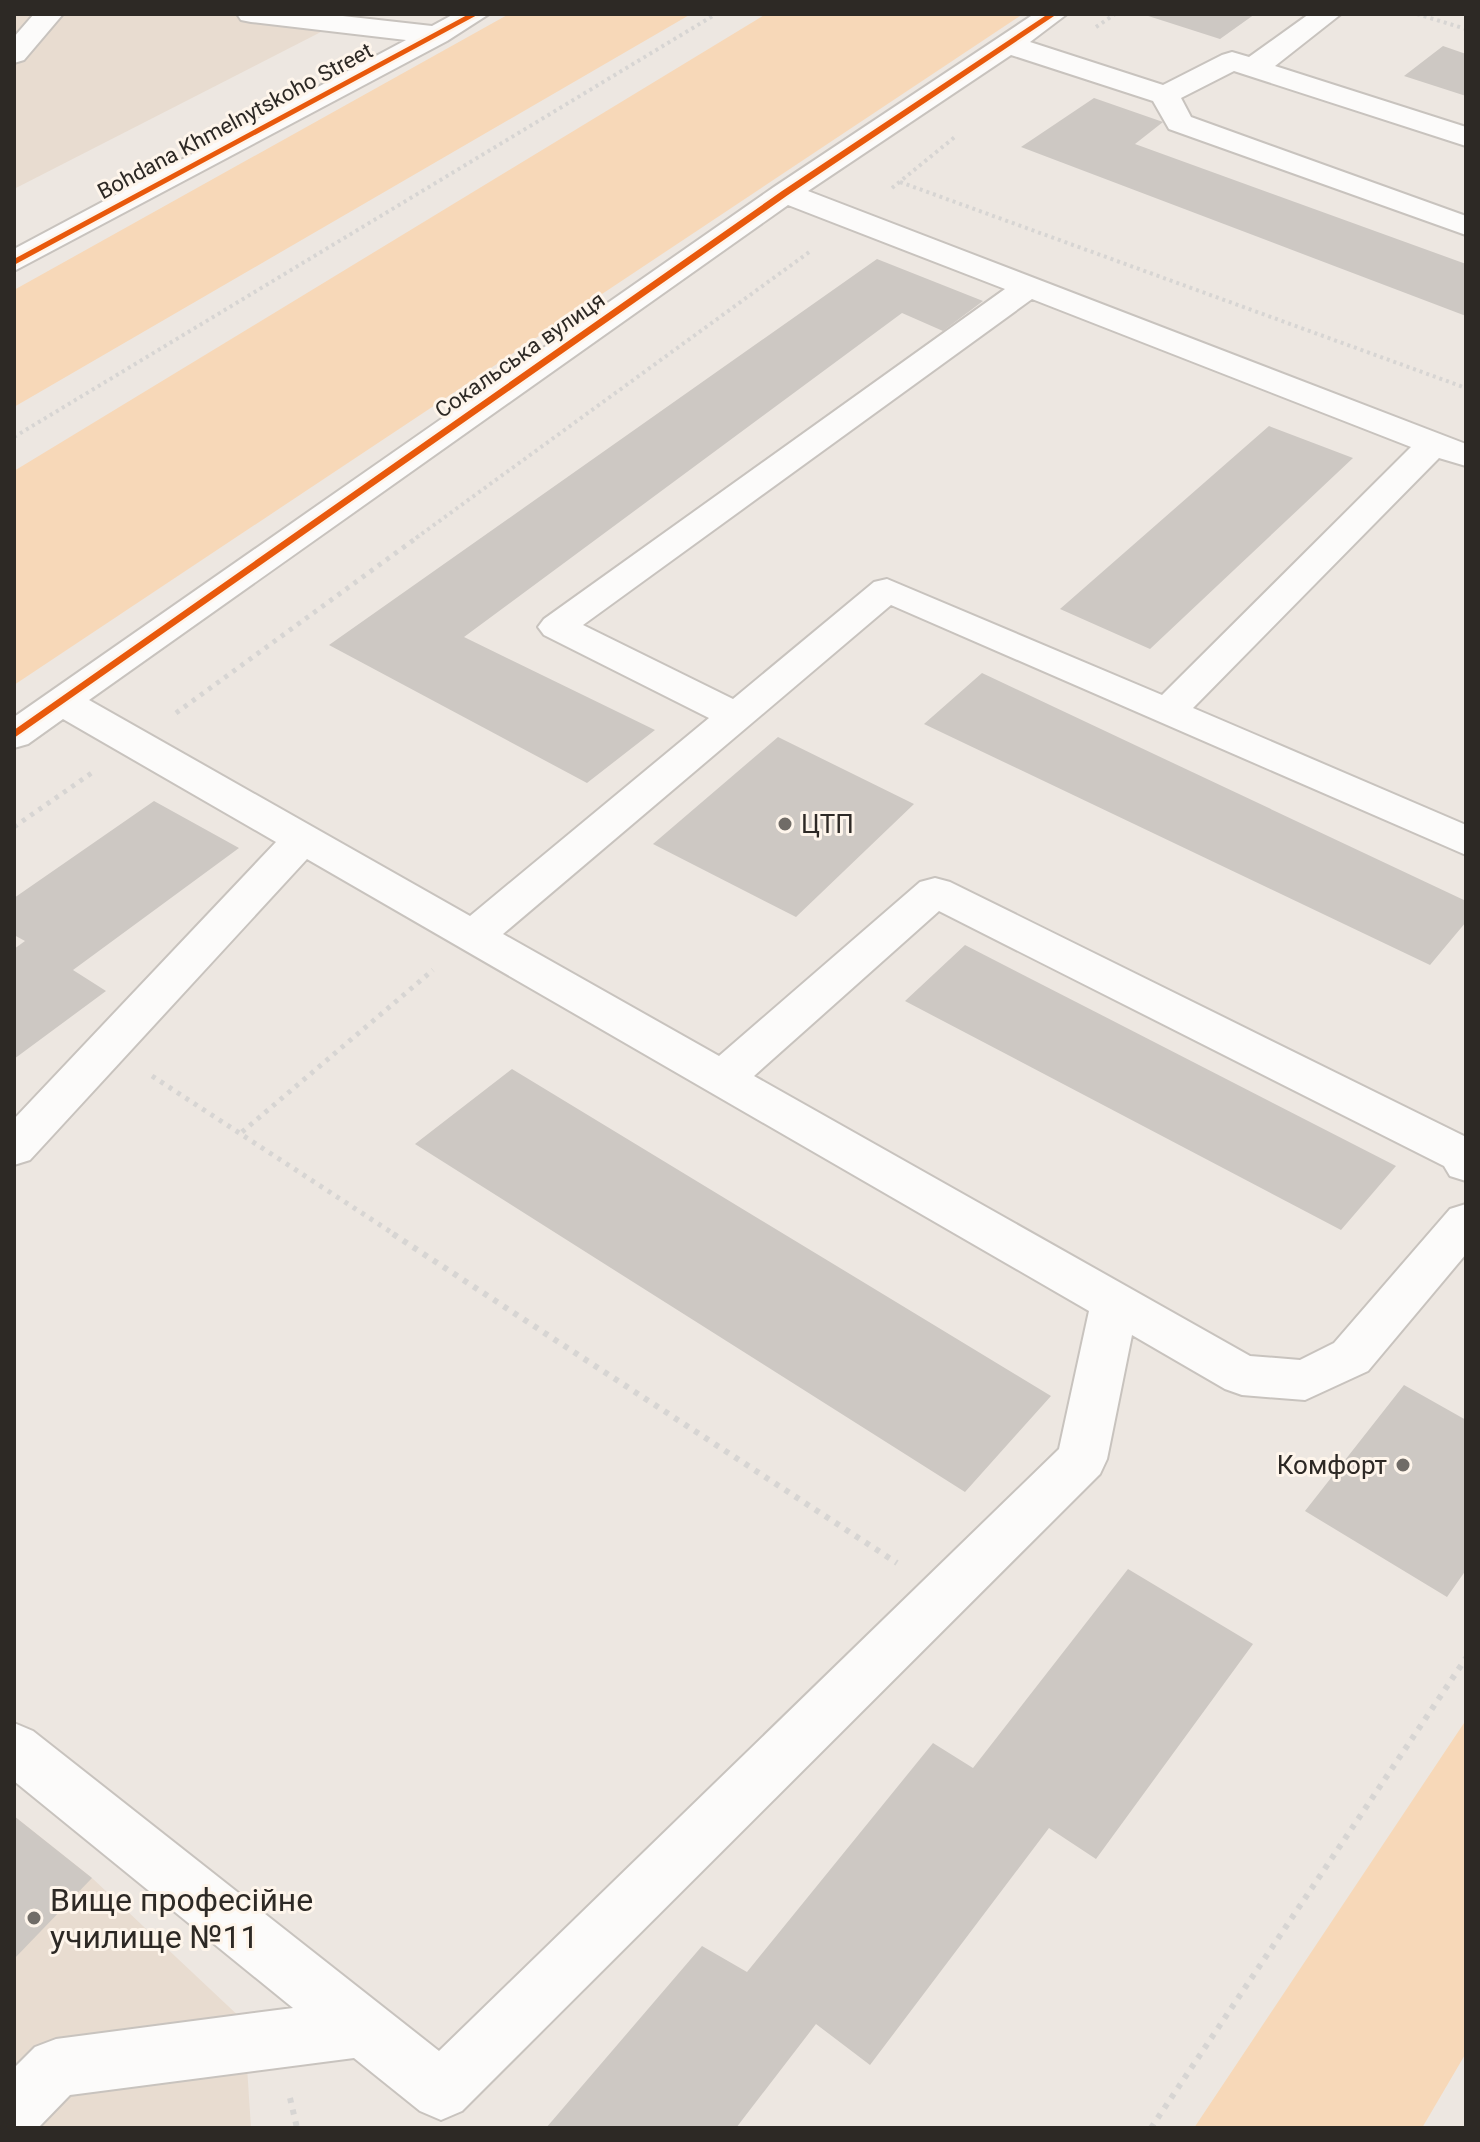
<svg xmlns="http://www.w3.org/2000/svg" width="1480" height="2142" font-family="Roboto,sans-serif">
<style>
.built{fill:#e8dcd0}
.green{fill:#f7d8b8}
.building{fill:#cdc8c3}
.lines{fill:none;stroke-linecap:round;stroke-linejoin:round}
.minor-casing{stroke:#c8c3be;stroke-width:4}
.path-far2{stroke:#d7d5d3;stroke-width:4;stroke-dasharray:3 4;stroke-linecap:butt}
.path-far1{stroke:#d7d5d3;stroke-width:5;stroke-dasharray:4 6;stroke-linecap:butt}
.path{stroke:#d7d5d3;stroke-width:6;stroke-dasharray:5 7;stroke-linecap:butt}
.minor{fill:#fcfbfa;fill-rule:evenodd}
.cycleway-casing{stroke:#fef5eb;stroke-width:5}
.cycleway{fill:#e8590c;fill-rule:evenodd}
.poi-dot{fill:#706c67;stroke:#fef5eb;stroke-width:3}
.labels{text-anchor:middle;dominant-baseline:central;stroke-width:6;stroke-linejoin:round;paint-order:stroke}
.far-street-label{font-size:22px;fill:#2d2925;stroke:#fef5eb}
.poi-label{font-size:26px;fill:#2d2925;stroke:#fef5eb;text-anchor:start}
.near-poi-label{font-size:32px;fill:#2d2925;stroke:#fef5eb;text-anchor:start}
</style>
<rect width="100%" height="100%" fill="#ede7e1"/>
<path class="built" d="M14,14H356L14,189Z
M14,1816L92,1878L244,2021L251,2128H14Z"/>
<path class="green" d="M509,14H691L14,407V290Z
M766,14H1023L14,685V471Z
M1466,1720V2053L1422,2128H1194Z"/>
<path class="building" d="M1142,14H1255L1220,39Z
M1443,46L1466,54V96L1404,76Z
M1094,98L1163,122L1135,144L1466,264V316L1021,147Z
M877,259L983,301L943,331L902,313L464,637L655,730L587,783L329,645Z
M1269,426L1353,458L1150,649L1060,609Z
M982,673L1466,901V922L1430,965L924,724Z
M778,737L914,804L796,917L653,844Z
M154,801L239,848L73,970L106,991L14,1059V949L25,941L14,935V898Z
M965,945L1396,1166L1341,1230L905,1001Z
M512,1069L1051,1396L965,1492L415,1144Z
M1404,1385L1466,1420V1570L1447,1597L1305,1511Z
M1128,1569L1253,1644L1096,1859L1049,1828L870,2065L816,2024L736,2128H546L702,1946L747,1972L933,1743L973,1768Z
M14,1816L92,1878L14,1959Z"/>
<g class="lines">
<defs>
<path id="minor" d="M34,14H63L24,60L14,63V37Z
M237,14H325L432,26L454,14H489L447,41L14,271V249L406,40L251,22L241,20Z
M1034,14H1067L1030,42L1163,85L1222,55L1232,52L1249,57L1309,14H1341L1275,66L1466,127V146L1234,71L1181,98L1191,117L1466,216V235L1169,129L1153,101L1011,55L808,191L1466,444V466L1439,458L1193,708L1466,825V855L891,605L503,934L719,1056L920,882L935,878L950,882L1466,1137V1181L1450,1176L1444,1166L939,911L754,1076L1250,1356L1300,1360L1334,1343L1450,1209L1466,1204V1254L1368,1371L1305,1400L1242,1395L1225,1389L1132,1335L1107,1459L1100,1474L462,2111L441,2120L420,2111L354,2058L70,2095L38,2128H14V2068L35,2047L56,2039L293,2008L14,1781V1723L33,1731L439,2051L1059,1449L1089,1311L307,859L30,1160L14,1165V1119L276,842L63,719L28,744L14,748V717L774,187ZM788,205L1005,289L544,619L538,627L544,635L709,718L470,916L89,700ZM1032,299L1411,447L1162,695L887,579L874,582L733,699L583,625Z"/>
</defs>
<use href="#minor" class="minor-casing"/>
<path class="path-far2" d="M1417,14L1466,29
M1096,27L1115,14
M900,182L1466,388
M892,188L956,136
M14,437L716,14
M416,538L812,250"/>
<path class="path-far1" d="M176,713L419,536
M14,827L93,772
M152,1076L397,1236
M242,1132L433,970"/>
<path class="path" d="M393,1234L897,1563
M290,2098L297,2128
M1151,2128L1466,1658"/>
<use href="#minor" class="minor"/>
<defs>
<path id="cycleway" d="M469,14H479L14,265V259Z
M1048,14H1057L788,195L14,738V730L782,191Z"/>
</defs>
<use href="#cycleway" class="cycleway-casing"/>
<use href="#cycleway" class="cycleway"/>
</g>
<g class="poi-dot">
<circle cx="785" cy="824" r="8"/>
<circle cx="1403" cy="1465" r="8"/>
<circle cx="34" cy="1918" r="8"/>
</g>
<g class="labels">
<g class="far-street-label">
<text transform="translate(235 121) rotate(-28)">Bohdana Khmelnytskoho Street</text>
<text transform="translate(520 355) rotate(-35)">Сокальська вулиця</text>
</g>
<g class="poi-label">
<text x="801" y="824">ЦТП</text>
<text x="1387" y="1465" text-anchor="end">Комфорт</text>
</g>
<g class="near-poi-label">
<text x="50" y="1900">Вище професійне<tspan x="50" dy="37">училище №11</tspan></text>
</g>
</g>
<rect width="1480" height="2142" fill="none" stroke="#2d2925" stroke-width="32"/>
</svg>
